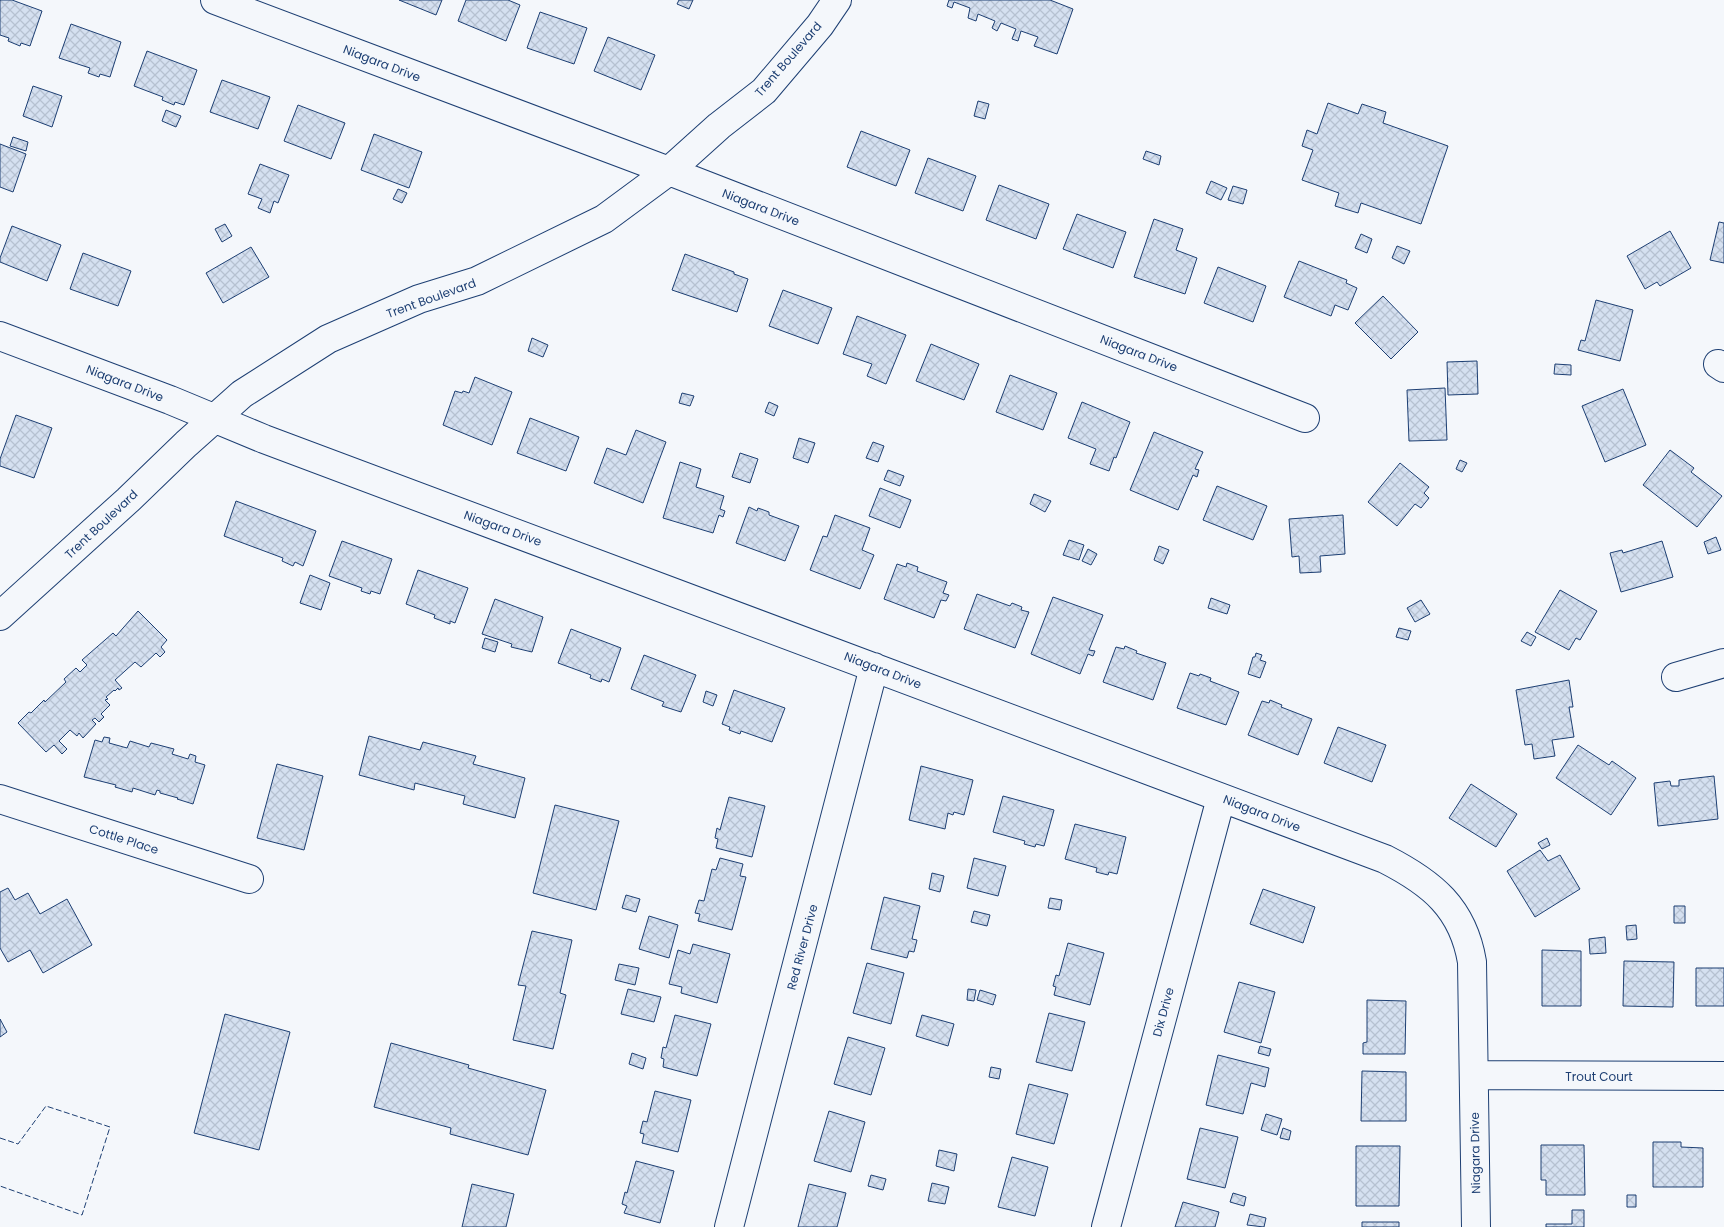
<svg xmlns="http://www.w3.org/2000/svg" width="1724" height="1227" font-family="Poppins,sans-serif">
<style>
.building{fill:url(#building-cross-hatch);stroke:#1d3f73}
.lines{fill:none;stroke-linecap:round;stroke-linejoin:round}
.minor-casing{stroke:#1d3f73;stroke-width:30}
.minor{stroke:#f4f7fb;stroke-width:28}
.fence{stroke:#1d3f73;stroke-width:1;stroke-dasharray:6 2.5;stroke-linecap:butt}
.labels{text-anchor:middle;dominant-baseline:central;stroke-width:4;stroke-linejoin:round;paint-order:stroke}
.street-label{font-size:12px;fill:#1d3f73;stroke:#f4f7fb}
</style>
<defs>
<pattern id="building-cross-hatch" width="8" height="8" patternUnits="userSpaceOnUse" patternTransform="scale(1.25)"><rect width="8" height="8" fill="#d5e0f0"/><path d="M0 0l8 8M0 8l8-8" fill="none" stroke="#b6c1d1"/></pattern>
</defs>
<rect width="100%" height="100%" fill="#f4f7fb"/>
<path class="building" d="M0,0H12L42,11L30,46L21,43L20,46L8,41L9,38L0,35Z
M399,0H442L436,15Z
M466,0H508L520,5L506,41L458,21Z
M679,0H693L689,9L677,4Z
M949,0H1050L1073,9L1057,54L1034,46L1038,37L1021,31L1018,41L1012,39L1016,29L1001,23L997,31L992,28L995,21L978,14L976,21L968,18L970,8L954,2L952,8L947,6Z
M540,12L587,28L574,64L527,48Z
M71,24L121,42L110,77L100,74L99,77L88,73L90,68L59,58Z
M608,37L655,55L641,90L594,71Z
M147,51L197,70L184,105L175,102L174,105L162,100L163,97L134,86Z
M222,80L270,97L258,129L210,112Z
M33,86L62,96L52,127L23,116Z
M978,101L989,104L985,119L974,116Z
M1328,103L1358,114L1362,104L1386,112L1383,123L1448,146L1421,224L1361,203L1358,213L1335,206L1339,193L1302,180L1313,150L1302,146L1307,130L1317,134Z
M298,105L345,123L331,159L284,141Z
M166,110L181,116L176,127L162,121Z
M861,131L910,150L896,186L847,167Z
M374,134L422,152L409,188L361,170Z
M13,137L28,142L26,151L10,146Z
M0,144L26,154L13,192L0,187Z
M1146,151L1161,156L1159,165L1143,159Z
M928,158L976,176L963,211L915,193Z
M260,164L289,175L278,203L274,201L270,213L258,208L262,199L248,194Z
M1211,181L1227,188L1221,200L1206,193Z
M999,185L1049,204L1036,239L986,220Z
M1233,186L1247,190L1243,204L1228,200Z
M398,189L407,193L402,203L393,199Z
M1077,214L1126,232L1113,268L1063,249Z
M1154,219L1183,229L1176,250L1197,258L1185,294L1134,277Z
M1719,222L1724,223V263L1710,260Z
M225,224L232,236L222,242L215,229Z
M12,226L61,245L47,281L0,262V258Z
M1670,231L1691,268L1660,286L1657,282L1645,289L1627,256Z
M1361,234L1372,239L1367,253L1355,248Z
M1397,246L1410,251L1404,264L1392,258Z
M251,247L269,277L223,303L206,273Z
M83,253L131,271L118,306L70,289Z
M685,254L734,272V274L748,279L737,312L672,290Z
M1299,261L1347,280L1346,283L1357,288L1348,310L1335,305L1331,316L1284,297Z
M1218,267L1266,286L1253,322L1204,303Z
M783,290L832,308L818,344L769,326Z
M1383,296L1418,332L1391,359L1355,323Z
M1596,300L1633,310L1620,361L1578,350L1581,340L1585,341Z
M857,316L906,335L886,384L867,376L872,364L843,354Z
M532,338L548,345L543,357L528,351Z
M931,344L979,364L964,400L916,381Z
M1477,361L1478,394L1448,395L1447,362Z
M1555,364L1571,365V375L1554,374Z
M1010,375L1057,393L1043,430L996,412Z
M475,377L512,392L492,445L443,425L455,391L462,393L463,391L469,393Z
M1445,388L1447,440L1409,441L1407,390Z
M1623,389L1646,445L1605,462L1582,406Z
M682,393L694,396L690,406L679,403Z
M769,402L778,406L774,416L765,412Z
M1082,402L1130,422L1116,458L1114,457L1109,471L1090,464L1096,449L1068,438Z
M16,415L52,428L34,478L0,466V459Z
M530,418L579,437L566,471L517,453Z
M636,430L666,442L643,503L594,483L607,448L626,455Z
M1154,432L1203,452L1195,469L1199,470L1197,477L1193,475L1178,510L1130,490Z
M799,438L815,443L808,463L793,458Z
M873,442L884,446L878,462L866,458Z
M1670,450L1694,468L1691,472L1722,496L1697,527L1643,485Z
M740,453L758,459L750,483L732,477Z
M1460,460L1467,463L1462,472L1456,469Z
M680,462L701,469L696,487L724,496L720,509L725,511L723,517L719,515L713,533L663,518Z
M1400,463L1429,487L1424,493L1429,498L1421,508L1415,504L1397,526L1368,502Z
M888,470L904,476L900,486L884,480Z
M1217,486L1267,506L1253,540L1203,520Z
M880,488L911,500L900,528L869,516Z
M1034,494L1051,501L1045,512L1030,504Z
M236,501L316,531L303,566L295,562L293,566L282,561L283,558L224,536Z
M749,507L757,511L758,508L769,512V515L799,526L785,561L736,543Z
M835,515L870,528L862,550L874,555L860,589L810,570L823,536L827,537Z
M1343,515L1345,554L1320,556L1321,572L1300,573L1299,556L1292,557L1289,519Z
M1716,537L1721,550L1708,554L1704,542Z
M1069,540L1084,545L1079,560L1063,555Z
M342,541L392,559L380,594L371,591L370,594L361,591L362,588L329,576Z
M1662,541L1673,577L1621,592L1610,553L1622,550L1623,553Z
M1159,546L1169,550L1163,564L1154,560Z
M1088,549L1097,554L1091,565L1082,561Z
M907,563L918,567L917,571L947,582L943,593L949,595L946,601L941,600L934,618L884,599L897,564L906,567Z
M418,570L468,588L455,623L450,621V624L434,618L435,615L406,604Z
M310,575L330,583L321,610L300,603Z
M1560,590L1597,611L1580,640L1576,638L1569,650L1535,632Z
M977,594L1010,606L1012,603L1022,607L1021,610L1029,612L1015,648L964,629Z
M1053,597L1103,615L1089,650L1095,651L1093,656L1088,654L1080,674L1031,654Z
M1211,598L1230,605L1227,614L1208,608Z
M495,599L543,617L532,652L511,647L512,644L482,634Z
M1421,600L1430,614L1415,622L1407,608Z
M138,611L167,640L161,647L165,652L160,657L156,653L141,667L135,662L115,680L122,688L119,690L118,688L115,691L114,690L106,697L108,699L105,700L110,705L101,714L104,717L99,722L95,718L92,720L96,724L83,738L79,733L77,736L70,730L59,741L67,749L62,754L54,745L46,752L18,723L29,712L31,713L44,700L45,702L66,682L64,679L76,668L80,672L87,665L82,660L113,633L116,636Z
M1399,628L1411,631L1408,640L1396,637Z
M571,629L621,648L609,682L602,679L601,682L590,678L591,675L558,663Z
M1527,632L1536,637L1531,646L1521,641Z
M485,638L498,642L495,652L482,648Z
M1125,646L1137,651L1136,653L1166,663L1153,700L1103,682L1116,647L1124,649Z
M1256,653L1262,655L1260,660L1266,662L1260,678L1248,674L1253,657H1255Z
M644,655L696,675L681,712L662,706L664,702L631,689Z
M1190,673L1199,676L1200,674L1211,678L1210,681L1239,692L1226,725L1177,708Z
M1569,680L1573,707H1569L1574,737L1552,740L1555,756L1534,759L1532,744L1525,745L1516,690Z
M734,690L785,708L772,742L741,731L740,734L729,730L730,727L722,724Z
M706,691L717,695L713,706L703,702Z
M1270,700L1282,705L1281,707L1312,719L1298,755L1248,735L1262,701L1269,703Z
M1338,727L1386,745L1372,782L1324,763Z
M369,736L420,750L423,742L476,756L473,764L525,778L515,818L463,804L465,796L415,783L414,790L359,775Z
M104,737L110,738L109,743L127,748L130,741L149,747L151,743L174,749L172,754L188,759L190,754L196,756L195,762L205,765L193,804L177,799L178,798L160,793V791L157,790L155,795L133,788L132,792L115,787L116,785L84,777L95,740L102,742Z
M1578,745L1609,765L1612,761L1636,778L1611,815L1556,778Z
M277,764L323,776L304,850L257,838Z
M921,766L973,780L964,815L954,812L953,815L948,813L945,829L909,820Z
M1714,776L1718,819L1658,826L1654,783L1670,781L1671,786H1679V780Z
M1471,784L1517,814L1496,847L1449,818Z
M1003,796L1054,810L1044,846L1036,844L1035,847L1024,844L1025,841L993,832Z
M729,797L765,806L752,857L716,848L718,839L715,838L717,828L720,830Z
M555,805L619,821L596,910L533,893Z
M1075,824L1126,837L1117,874L1109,872L1108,875L1096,872L1097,868L1065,859Z
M1547,838L1550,845L1542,849L1538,843Z
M1540,850L1548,861L1560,855L1580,889L1535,917L1507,871Z
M720,858L743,864L740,876L746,877L732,930L698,921L700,914L695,913L699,900L704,901L712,869L716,870Z
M974,858L1006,866L998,896L967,888Z
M932,873L944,876L940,892L929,889Z
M8,888L15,900L28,893L40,914L67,899L92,945L43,973L30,950L8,962L0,948V892Z
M1263,889L1315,907L1303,943L1250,924Z
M626,895L640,899L636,912L622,908Z
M884,897L920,906L912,939L917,940L914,952L909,951L907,958L871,949Z
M1050,898L1062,900L1060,910L1048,908Z
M1674,906H1685V923H1674Z
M974,911L990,915L987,926L971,922Z
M649,916L678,925L669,958L639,949Z
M1636,925L1637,939L1627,940L1626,926Z
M532,931L572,940L560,993L566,995L553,1049L513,1040L526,986L518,985Z
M1605,937L1606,953L1590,954L1589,939Z
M1068,943L1104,953L1090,1005L1054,995L1056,987L1053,986L1056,975L1059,976Z
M693,944L730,954L717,1003L681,993L682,987L669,984L678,950L690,954Z
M1542,950L1581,951V1006H1542Z
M1624,961L1674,962L1673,1007L1623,1006Z
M867,963L904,973L891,1024L853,1013Z
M619,964L639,968L635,985L615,980Z
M1696,968H1724V1006H1696Z
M1239,982L1275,992L1261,1043L1224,1032Z
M628,989L661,997L654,1022L621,1014Z
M968,989L976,990L974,1001L967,1000Z
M980,990L996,995L993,1005L977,1000Z
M1367,1000L1406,1001L1405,1054H1363V1043L1367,1042Z
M1049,1013L1085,1022L1072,1071L1036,1062Z
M225,1014L290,1032L259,1150L194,1133Z
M675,1015L711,1024L697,1076L663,1067L664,1059L661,1058L663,1047L666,1048Z
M922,1015L954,1024L948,1046L916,1036Z
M0,1019L7,1032L0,1037Z
M848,1037L885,1048L871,1095L834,1084Z
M391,1043L469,1065L468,1068L546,1090L528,1155L450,1134L451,1128L374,1107Z
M1260,1046L1271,1049L1269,1056L1258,1053Z
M632,1053L646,1058L643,1069L629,1064Z
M1218,1055L1269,1068L1265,1087L1251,1083L1243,1114L1206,1105Z
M991,1067L1001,1069L999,1079L989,1077Z
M1362,1071L1406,1072V1121H1361Z
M1029,1084L1068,1094L1054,1144L1016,1134Z
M655,1091L691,1100L678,1152L642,1143L644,1134L640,1133L643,1121L647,1122Z
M829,1111L865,1122L851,1172L814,1161Z
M1266,1114L1282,1119L1277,1135L1261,1130Z
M1200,1128L1238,1137L1225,1188L1187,1179Z
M1283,1128L1291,1131L1289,1140L1280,1138Z
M1653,1142H1681V1147L1703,1148V1187H1653Z
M1541,1145H1584L1585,1195H1546V1180H1541Z
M1356,1146H1400L1399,1206H1356Z
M939,1150L957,1154L954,1171L936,1166Z
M1012,1157L1048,1167L1035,1216L998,1207Z
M636,1161L674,1171L660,1223L624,1213L627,1206L622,1204L625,1192L627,1193Z
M871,1175L886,1179L883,1190L868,1186Z
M932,1183L949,1187L945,1204L928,1201Z
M472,1184L514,1194L506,1227H462Z
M809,1184L846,1193L837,1227H798Z
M1233,1193L1246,1197L1244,1206L1230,1202Z
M1627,1195H1636V1207H1627Z
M1183,1202L1219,1212L1215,1227H1175Z
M1572,1210H1584V1227H1546V1224H1572Z
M1250,1214L1266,1218L1264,1227L1247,1225Z
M1362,1222H1399V1227H1362Z"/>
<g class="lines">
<defs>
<path id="minor" d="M215,0L669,171L1305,418
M0,336L170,400L264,439L1385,859C1432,883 1463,908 1472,962L1476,1227
M1718,364L1724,368
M0,616L128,500L186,444L242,394L328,339L419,299L477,281L604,219L669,171L719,126L764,91L820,25L837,0
M1676,677L1724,663
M0,799L249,879
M1474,1075L1724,1076
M729,1227L874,667
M1106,1227L1221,798"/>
</defs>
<use href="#minor" class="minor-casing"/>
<use href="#minor" class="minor"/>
<path class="fence" d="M0,1138L18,1144L46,1106L110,1127L82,1215L0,1186"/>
</g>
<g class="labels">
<g class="street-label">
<text transform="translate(788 59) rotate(-49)">Trent Boulevard</text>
<text transform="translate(382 63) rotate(21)">Niagara Drive</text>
<text transform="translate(761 207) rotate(21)">Niagara Drive</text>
<text transform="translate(431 298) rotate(-20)">Trent Boulevard</text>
<text transform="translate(1139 353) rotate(21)">Niagara Drive</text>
<text transform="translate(125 383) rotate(21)">Niagara Drive</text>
<text transform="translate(101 524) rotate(-43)">Trent Boulevard</text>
<text transform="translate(503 528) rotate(20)">Niagara Drive</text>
<text transform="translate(883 670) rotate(21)">Niagara Drive</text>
<text transform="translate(1262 813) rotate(21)">Niagara Drive</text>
<text transform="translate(124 839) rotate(18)">Cottle Place</text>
<text transform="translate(802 947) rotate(-75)">Red River Drive</text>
<text transform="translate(1163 1012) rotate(-75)">Dix Drive</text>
<text x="1599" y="1076">Trout Court</text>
<text transform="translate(1475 1153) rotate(-91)">Niagara Drive</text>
</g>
</g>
</svg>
